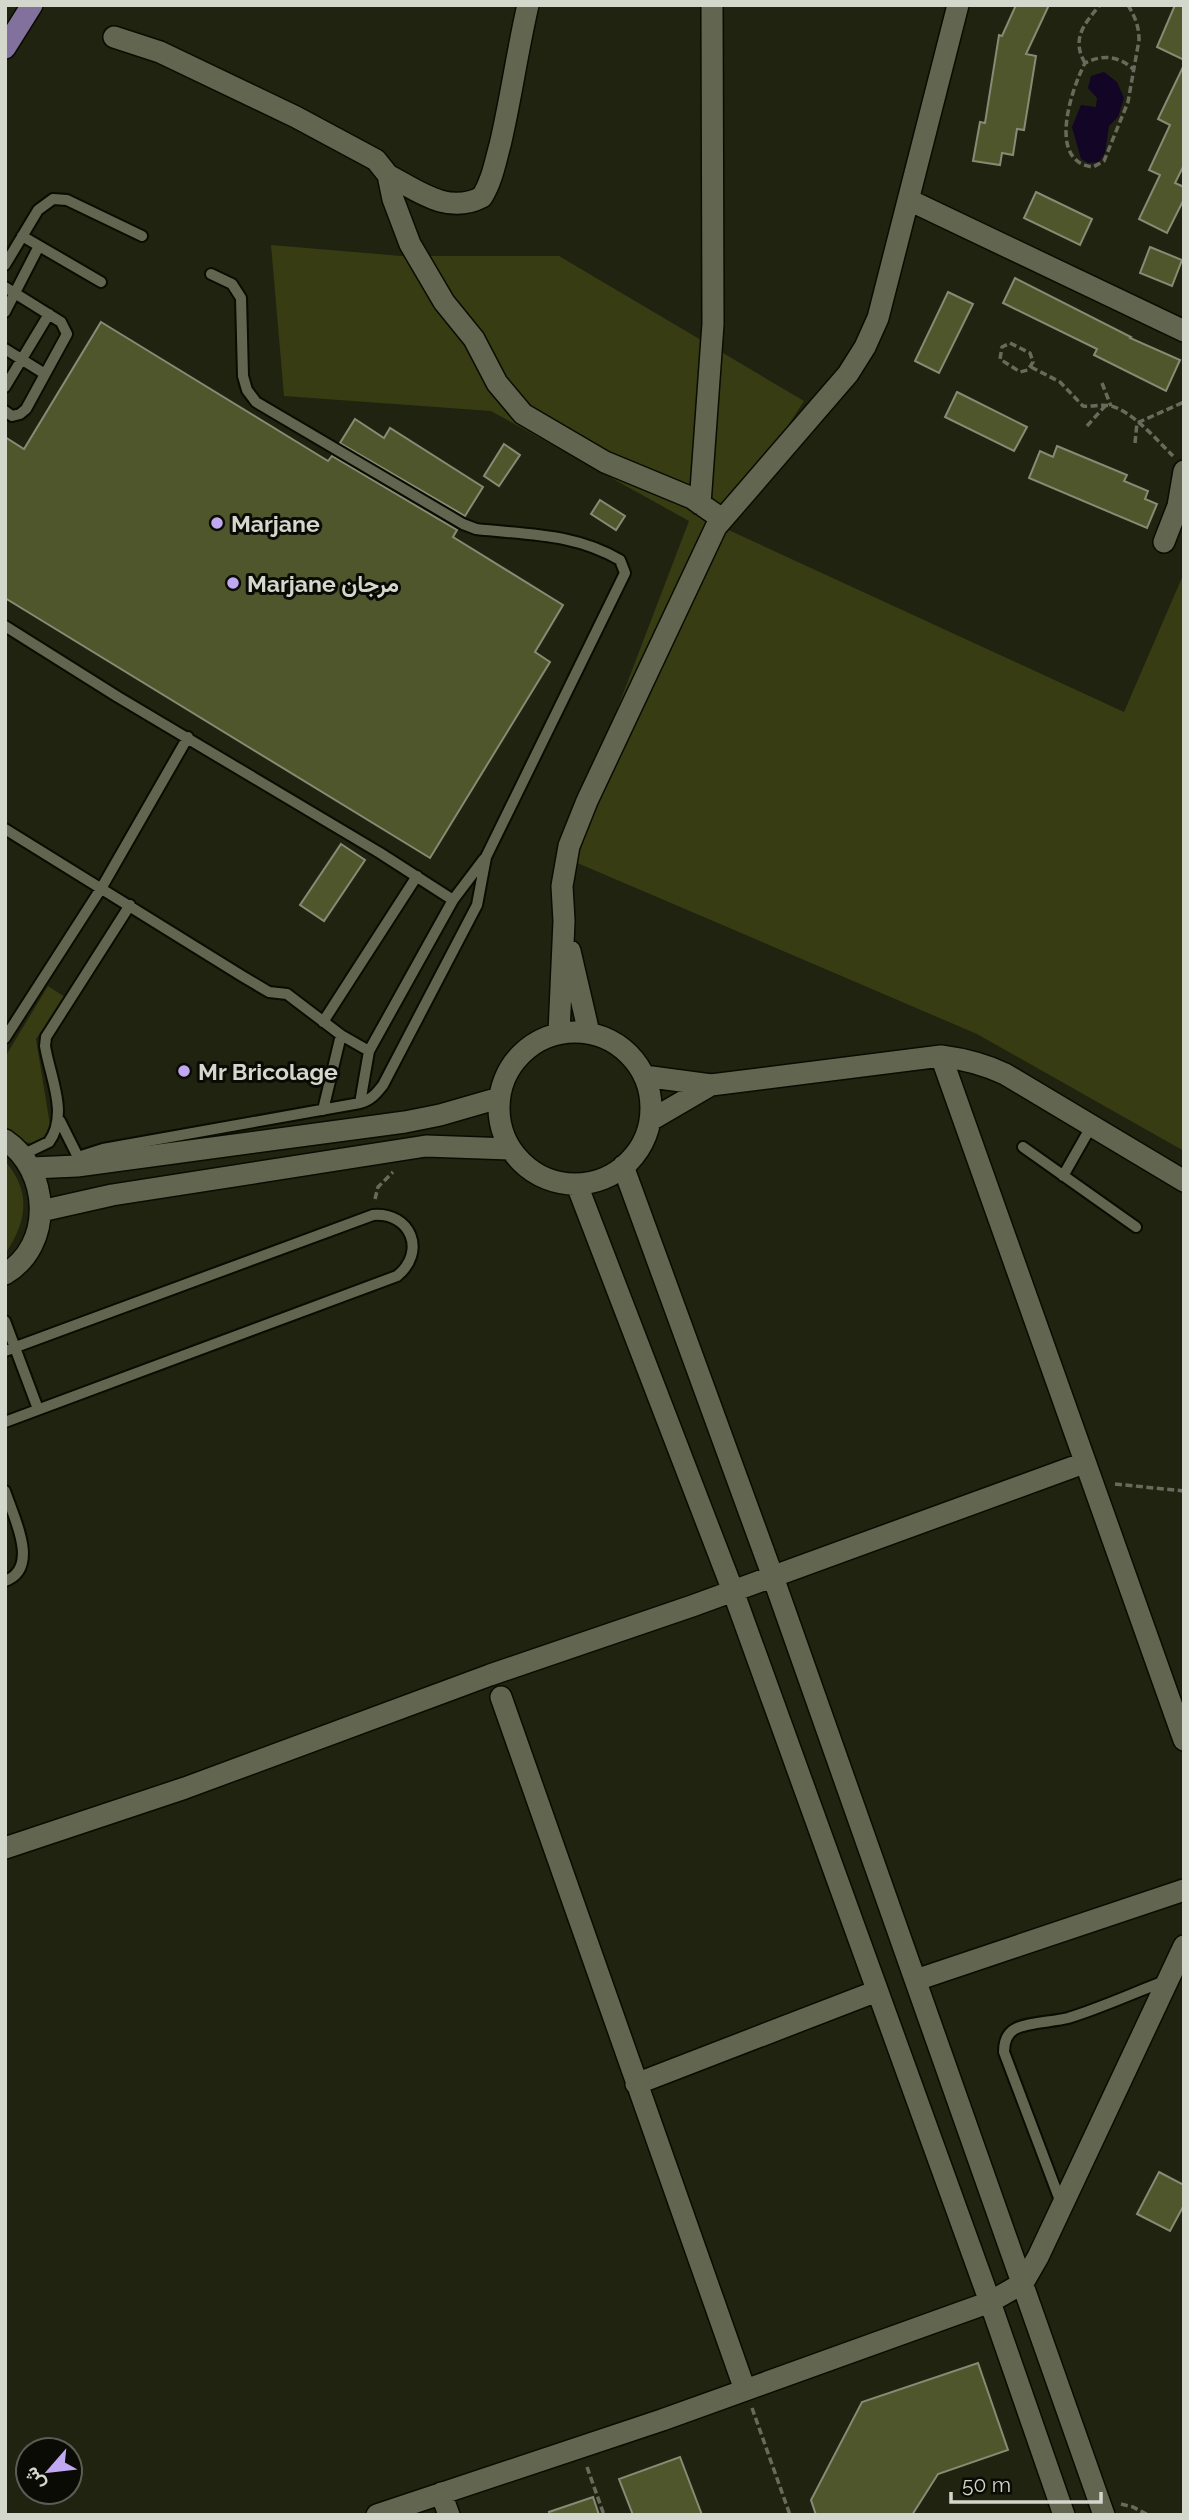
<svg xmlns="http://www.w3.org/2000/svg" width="1189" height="2520" font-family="Raleway,Vazirmatn,sans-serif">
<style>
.green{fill:#373c13}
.water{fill:#120525}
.building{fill:#50562b;stroke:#878b75;stroke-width:2}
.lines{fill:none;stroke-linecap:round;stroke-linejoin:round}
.lane-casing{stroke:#0a0c00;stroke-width:14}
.street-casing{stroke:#0a0c00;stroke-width:24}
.primary-casing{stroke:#0a0c00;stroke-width:24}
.path{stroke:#686b5b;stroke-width:3.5;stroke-dasharray:7 3.5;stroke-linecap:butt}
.lane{stroke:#626651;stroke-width:10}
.street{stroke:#626651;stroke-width:21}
.primary{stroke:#81719c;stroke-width:21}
.poi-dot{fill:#c1a8f3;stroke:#0a0b05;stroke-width:2.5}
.labels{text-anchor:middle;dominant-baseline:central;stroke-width:6;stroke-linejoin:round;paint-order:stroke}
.poi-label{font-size:23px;font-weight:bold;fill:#d4d7cb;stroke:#0a0b05;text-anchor:start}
</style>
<rect width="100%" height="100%" fill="#202310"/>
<path class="green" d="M271,245L401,256H559L804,401L722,527L1124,712L1184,573V1151L977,1034L561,856L689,521L491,411L284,396Z
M48,986L65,997L36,1039L51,1131C40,1154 20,1140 5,1130V1057Z
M5,1161C32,1192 27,1222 5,1254Z"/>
<path class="water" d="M1104,72L1117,82L1124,98L1118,117L1109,126L1105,153L1099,162L1088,163L1081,159L1072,127L1081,105L1096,107L1097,98L1088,88L1091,76Z"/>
<path class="building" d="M1016,5H1049L1026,54L1036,56L1024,130L1017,129L1013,155L1002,153L1000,165L973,161L980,122L985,123L999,35L1002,36Z
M1175,5H1184V60L1157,47Z
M1184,65V165L1175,183L1184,187V199L1167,233L1139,219L1160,175L1149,170L1170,125L1158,119Z
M1036,192L1092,219L1080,245L1024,218Z
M1150,247L1182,260L1172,286L1140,273Z
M1015,278L1131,337L1130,338L1180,360L1166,391L1094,355L1097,349L1003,303Z
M948,292L973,304L939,373L915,361Z
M101,322L328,461L332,456L457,530L453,537L563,605L535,652L550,662L430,858L5,598V437L24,449Z
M957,392L1027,427L1014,451L945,417Z
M355,419L384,438L390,428L483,487L465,516L340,443Z
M504,444L520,455L499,486L484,476Z
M1057,446L1127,475L1124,481L1148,491L1145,499L1157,504L1147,528L1029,478L1040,451L1053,457Z
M600,500L625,516L616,530L591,514Z
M341,844L365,860L324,921L300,905Z
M1159,2172L1184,2185V2205L1170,2231L1137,2214Z
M978,2363L1008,2450L938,2474L912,2515H816L811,2500L862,2402Z
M680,2457L702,2515H633L619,2479Z
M593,2497L599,2515H550L549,2512Z"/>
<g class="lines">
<defs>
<path id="lane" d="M22,236L101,282
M5,265L38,210L53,199L67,200L142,236
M5,287L61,322L67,334L26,409L20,414L12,416L5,411
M5,312L39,246
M5,349L45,374
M5,387L49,314
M5,626L118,697L380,853L453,900
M5,829L242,976L269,992L287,994L341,1035L369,1051
M323,1022L417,876
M5,1038L102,887L188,737
M360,1103L369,1051L453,900L484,859
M323,1110L341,1035
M60,1121L78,1157
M1023,1147L1136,1227
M22,1155L49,1142C69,1114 50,1077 45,1046L46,1037L130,905
M77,1162L78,1157L103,1149L360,1103C371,1100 376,1094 383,1085L477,905L486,857L625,573L620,560C573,533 529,535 476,529L463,524L256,402L247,390L243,376L241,298L232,284L211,274
M1063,1176L1092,1125
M5,1321L38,1409
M5,1351L373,1215C411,1212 427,1252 397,1276L5,1422
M5,1491C13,1516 41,1568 5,1581
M1061,2203L1004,2052C1004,2043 1006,2034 1015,2029C1027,2022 1053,2022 1068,2018C1101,2008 1133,1993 1165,1981"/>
<path id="street" d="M114,37L160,52L296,117L376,160L388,175L393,199L410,244L444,302L474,339L497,383L523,414L605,462L692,498L722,519
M388,175C418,191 448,215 482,197C492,181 495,163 500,145C511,99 517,52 528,5
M909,200L1184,331
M700,504L713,324L712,5
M1164,542L1178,506L1184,471
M570,951L589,1033
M499 1108a76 76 0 1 1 152 0a76 76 0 1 1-152 0Z
M559,1033L564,921L562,886L569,846L587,801L716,527L848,374L865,347L878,318L958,5
M941,1056L1184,1740
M644,1076L711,1085L941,1056C964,1059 984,1064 1005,1074L1184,1181
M651,1120L711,1085
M5,1140C50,1170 54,1245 5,1274
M623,1166L773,1577L1104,2515
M32,1168L77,1166L405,1122L440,1115L499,1098
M577,1185L733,1591L990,2302L1064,2515
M41,1211L112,1195L426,1146L510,1149
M501,1697L745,2390
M5,1848L185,1788L490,1675L692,1606L1084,1463
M916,1980L1184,1890
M636,2084L877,1991
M441,2493L449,2515
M377,2515L662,2420L990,2302L1023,2283L1038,2257L1184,1946"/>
<path id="primary" d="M5,48L32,5"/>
</defs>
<use href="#lane" class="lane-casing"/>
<use href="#street" class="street-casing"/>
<use href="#primary" class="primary-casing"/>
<path class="path" d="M1128,5C1135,17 1139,26 1139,40L1128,102L1104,161L1093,167C1046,162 1072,88 1085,63C1103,54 1119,56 1133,69
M1085,63C1071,39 1084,24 1100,5
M1010,343L1030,353L1033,362L1028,370L1020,372L1000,359L1002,347Z
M1031,367L1060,382L1083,406C1092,407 1102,404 1111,406C1132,411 1158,441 1173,456
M1102,383L1111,406
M1087,426L1105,406
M1135,443L1137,423L1184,402
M375,1199L378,1187L393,1172
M1115,1484L1184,1491
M752,2408L790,2515
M587,2467L604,2515
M1121,2504L1133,2507L1148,2515"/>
<use href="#lane" class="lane"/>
<use href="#street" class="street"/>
<use href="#primary" class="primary"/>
</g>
<g class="poi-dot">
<circle cx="217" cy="523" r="7"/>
<circle cx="233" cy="583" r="7"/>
<circle cx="184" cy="1071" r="7"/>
</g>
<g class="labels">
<g class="poi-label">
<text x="231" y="523">Marjane</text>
<text x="247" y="583">Marjane مرجان</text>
<text x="198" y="1071">Mr Bricolage</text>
</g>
</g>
<rect width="1189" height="2520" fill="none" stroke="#d4d7cb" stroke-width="14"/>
<g transform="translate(49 2471) rotate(242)"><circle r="33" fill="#0a0b05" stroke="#5b5d54" stroke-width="2"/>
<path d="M0-5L12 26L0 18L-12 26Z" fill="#c1a8f3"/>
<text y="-10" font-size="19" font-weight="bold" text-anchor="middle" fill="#d4d7cb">ش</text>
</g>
<path d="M951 2492v10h150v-10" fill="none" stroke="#d4d7cb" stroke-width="3.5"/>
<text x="962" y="2492" font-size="21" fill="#d4d7cb" stroke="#0a0b05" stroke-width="5" paint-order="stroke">50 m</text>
</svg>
